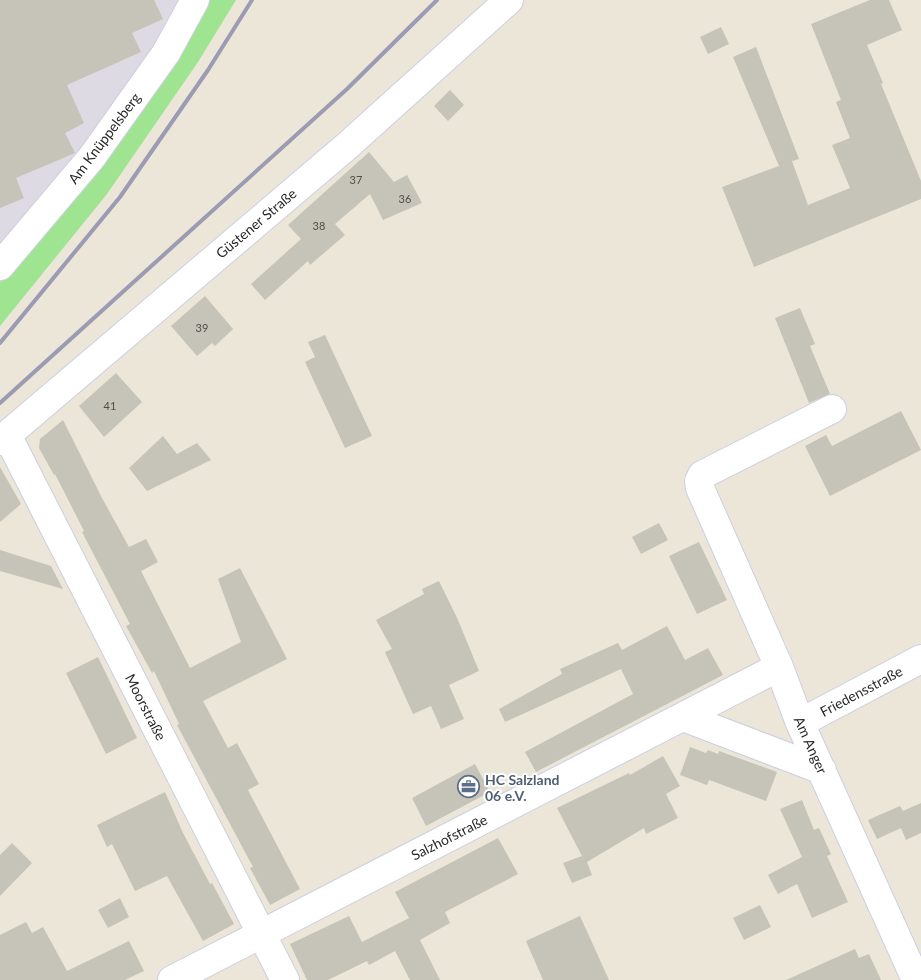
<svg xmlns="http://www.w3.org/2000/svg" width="921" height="980" font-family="Lato,sans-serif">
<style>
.industrial{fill:#dedae3}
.green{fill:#9fe591}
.building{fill:#c6c3b8}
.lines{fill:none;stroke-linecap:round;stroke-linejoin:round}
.minor-casing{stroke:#cdcee2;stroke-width:30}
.minor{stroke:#fff;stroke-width:28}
.rail{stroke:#9c9bb3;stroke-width:4}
.labels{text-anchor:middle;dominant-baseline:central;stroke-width:4;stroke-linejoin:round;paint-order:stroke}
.number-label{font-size:11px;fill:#504f4c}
.street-label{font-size:14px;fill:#282828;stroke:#fff}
.service-label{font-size:14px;font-weight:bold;fill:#4e5e75;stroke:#fff;text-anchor:start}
</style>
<rect width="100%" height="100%" fill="#ebe6d8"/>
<path class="industrial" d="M0,0H207L17,266L0,282Z"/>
<path class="green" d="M207,0H236L198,62L107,194L0,326V282L17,266Z"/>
<path class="building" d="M0,0H154L163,19L132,33L141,52L67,85L84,123L65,133L75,153L16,178L24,198L0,208Z
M870,0H889L902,30L867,45L883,83L881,84L921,181V199L754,267L722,187L779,166L733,57L756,47L799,159L792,161L808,205L850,188L832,145L850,138L836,102L841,100L811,24Z
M721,27L729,44L708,54L700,37Z
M450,90L464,105L448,121L434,106Z
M369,152L394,182L407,175L422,203L383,220L370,194L335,224L345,235L310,265L308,261L265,300L251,284L301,239L288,225Z
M205,296L233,329L215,346L212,343L197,356L171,326Z
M800,308L815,344L810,346L830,394L809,403L775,318Z
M325,335L372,436L345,448L305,362L315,357L308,342Z
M116,373L142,402L104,437L79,406Z
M901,411L921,450L830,496L805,446L826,435L832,446Z
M63,420L102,498L129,547L146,539L158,562L141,571L190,668L241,642L218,579L240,568L287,659L203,701L228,748L237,743L259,784L248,790L300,889L270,905L250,868L253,867L177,725L179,724L154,671L152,673L126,626L130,624L82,532L84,531L55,474L54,475L39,448L40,439Z
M163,436L177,454L197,443L211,460L147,491L129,468Z
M0,467L21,504L0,522Z
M659,523L668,540L641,554L632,537Z
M699,542L727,600L697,614L669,556Z
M0,550L51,566L63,589L0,571Z
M439,581L458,620L479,671L449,685L464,719L441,729L431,706L413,714L385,652L392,649L376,620L424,594L422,589Z
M667,626L685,660L708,648L723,675L536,772L525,752L633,694L621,669L505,722L499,709L562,674L560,669L618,643L622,650Z
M98,657L137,738L106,754L66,673Z
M690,747L706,753L708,750L718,754L719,751L777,772L766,801L709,780L707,785L680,775Z
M663,756L680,786L666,794L678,818L646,834L644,828L587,862L592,875L572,883L563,863L582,856L557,808L629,773L630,775Z
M475,764L490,792L426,826L412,798Z
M165,792L183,833L210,884L212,883L234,924L203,941L167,876L135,891L112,844L107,847L97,825Z
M802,800L814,830L819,828L831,854L827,856L848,902L812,918L797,884L778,894L768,875L802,857L780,809Z
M921,803V833L906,840L901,828L877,839L868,820L900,806L903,811Z
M498,838L518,874L445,912L450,923L420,940L440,980H410L395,951L369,965L367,961L328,980H307L290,944L349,916L362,942L409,918L395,892Z
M12,843L32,863L0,896V855Z
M120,898L129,917L108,928L98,910Z
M760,905L771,927L744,940L733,918Z
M580,916L609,980H543L526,941Z
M26,922L32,933L43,927L67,971L129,941L144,971L125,980H0V935Z
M855,949L859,958L869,954L881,980H786Z"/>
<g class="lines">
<defs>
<path id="minor" d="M0,266L92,157L166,53L195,0
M832,409L702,475L699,481L700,488L779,667L800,723L916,980
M7,435L285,980
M0,441L347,146L509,0
M683,717L822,770
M800,723L921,659
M172,980L779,667"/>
</defs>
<use href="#minor" class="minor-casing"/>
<use href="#minor" class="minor"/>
<path class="rail" d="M0,343L120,197L208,70L252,0
M0,403L347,89L437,0"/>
</g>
<defs>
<symbol id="office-ring" viewBox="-11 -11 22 22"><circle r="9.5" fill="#fff" stroke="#5c6f8a" stroke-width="1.5"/><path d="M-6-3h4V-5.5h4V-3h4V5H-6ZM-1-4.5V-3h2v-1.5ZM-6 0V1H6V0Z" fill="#5c6f8a"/></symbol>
</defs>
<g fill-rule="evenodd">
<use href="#office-ring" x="456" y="774" width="25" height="25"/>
</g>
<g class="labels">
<g class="number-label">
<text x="356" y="179">37</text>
<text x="405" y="198">36</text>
<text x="319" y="225">38</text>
<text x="202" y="327">39</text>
<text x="110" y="405">41</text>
</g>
<g class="street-label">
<text transform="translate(104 138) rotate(-53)">Am Knüppelsberg</text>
<text transform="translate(256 223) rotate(-40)">Güstener Straße</text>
<text transform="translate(861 691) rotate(-28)">Friedensstraße</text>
<text transform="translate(146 707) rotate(63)">Moorstraße</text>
<text transform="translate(811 745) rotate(66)">Am Anger</text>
<text transform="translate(449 837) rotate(-27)">Salzhofstraße</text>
</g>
<g class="service-label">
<text x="485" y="779">HC Salzland<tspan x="485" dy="16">06 e.V.</tspan></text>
</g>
</g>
</svg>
